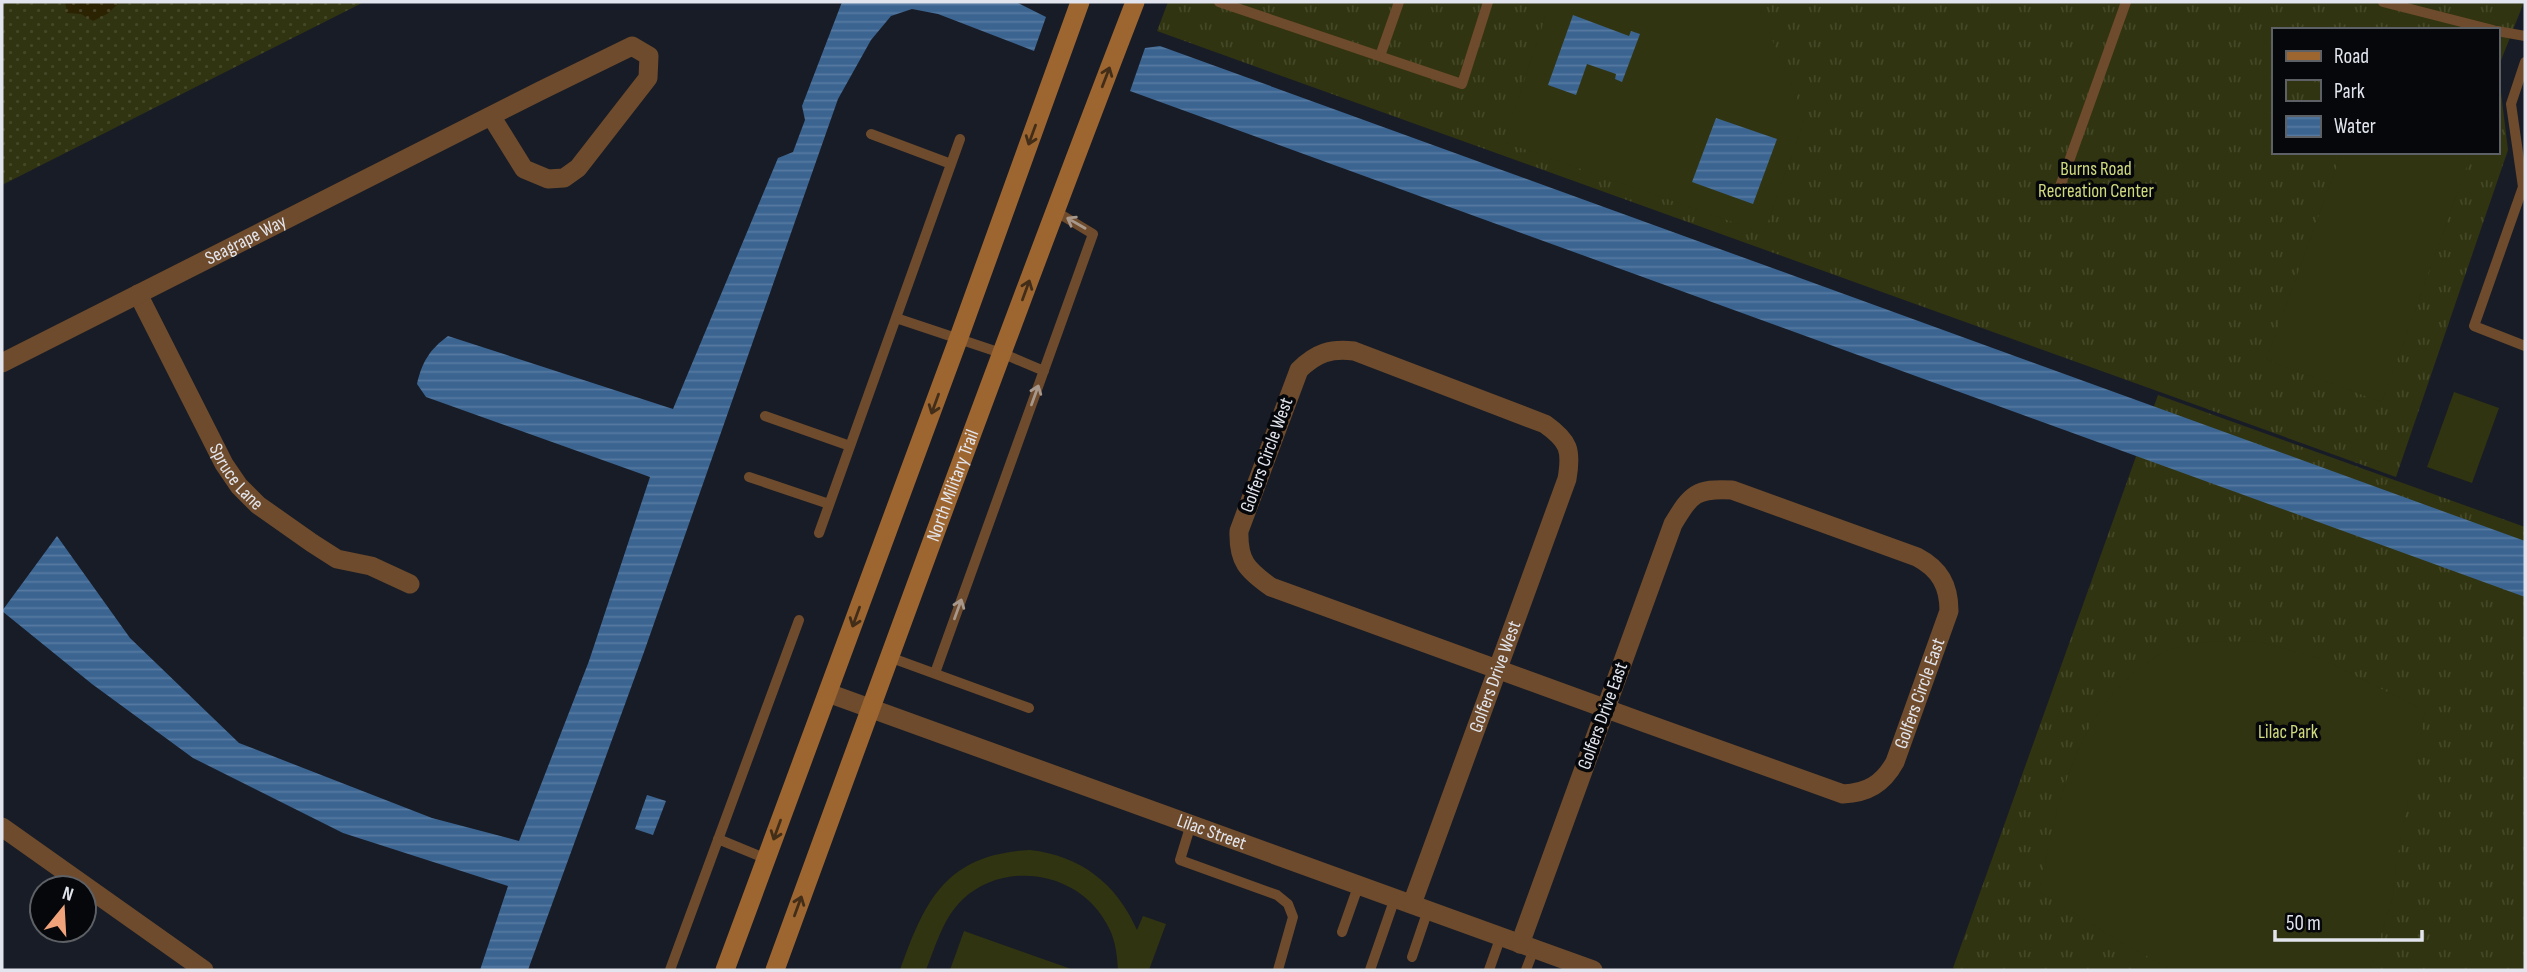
<svg xmlns="http://www.w3.org/2000/svg" width="2527" height="972" font-family="'Sofia Sans Condensed',sans-serif">
<style>
.grass{fill:url(#grass-dots)}
.sand{fill:url(#sand-dots)}
.park{fill:url(#park-tufts);fill-rule:evenodd}
.pitch{fill:#313410}
.water{fill:url(#water-rules)}
.lines{fill:none;stroke-linecap:round;stroke-linejoin:round}
.service{stroke:#6e4b2c;stroke-width:10}
.minor{stroke:#6e4b2c;stroke-width:19}
.secondary{stroke:#9d652f;stroke-width:19}
.oneway{stroke:#422d19}
.oneway2{stroke:#a8988c}
.labels{text-anchor:middle;dominant-baseline:central;stroke-width:7;stroke-linejoin:round;paint-order:stroke}
.park-label{font-size:19px;fill:#d1da7e;stroke:#05070b}
.street-label{font-size:19px;fill:#e2e5ed;stroke:#05070b}
</style>
<defs>
<pattern id="grass-dots" width="8" height="8" patternUnits="userSpaceOnUse" patternTransform="scale(1.75)"><rect width="8" height="8" fill="#313410"/><path d="M2 2h.1M6 6h.1" fill="none" stroke="#454827" stroke-width="1.8" stroke-linecap="round"/></pattern>
<pattern id="sand-dots" width="8" height="8" patternUnits="userSpaceOnUse" patternTransform="scale(1.75)"><rect width="8" height="8" fill="#2b2302"/><path d="M2 2h.1M6 6h.1" fill="none" stroke="#494327" stroke-width="1.8" stroke-linecap="round"/></pattern>
<pattern id="park-tufts" width="24" height="20" patternUnits="userSpaceOnUse" patternTransform="scale(1.75)"><rect width="24" height="20" fill="#313410"/><path d="M3 7l-1-3M5 7V3M7 7l1-3M15 17l-1-3M17 17v-4M19 17l1-3" fill="none" stroke="#454827"/></pattern>
<pattern id="water-rules" width="6" height="5" patternUnits="userSpaceOnUse" patternTransform="scale(1.75)"><rect width="6" height="5" fill="#3b6491"/><path d="M0 2.5h6" fill="none" stroke="#577aa1"/></pattern>
</defs>
<rect width="100%" height="100%" fill="#181c26"/>
<path class="grass" d="M2,2H364L2,185Z"/>
<path class="sand" d="M65,2H120L107,14L93,21L81,14L67,13Z"/>
<path class="park" d="M1168,2H2524L2498,68L2508,150L2396,477L1157,31ZM2273,30H2497V152H2273Z
M2158,395L2525,527V970H1958L1953,968Z"/>
<path class="pitch" d="M1553,2H1756L1805,117L1764,233L1504,142L1550,3Z
M2342,152H2472L2382,402L2266,360Z
M2454,392L2499,408L2472,483L2427,467Z
M2207,641L2260,642L2322,659L2425,711L2396,865L2393,896L2370,970H2173L2126,945L2039,891C2058,802 2075,705 2160,654C2173,646 2192,645 2207,641Z
M1030,850C1081,856 1116,883 1137,930L1143,916L1166,924L1149,970H1118C1117,956 1116,942 1109,928C1083,873 1008,858 963,899C943,918 936,945 926,970H900C925,900 946,854 1030,850Z
M964,931L1074,970H950Z"/>
<path class="water" d="M842,2H1016L1046,17L1034,51L938,14L912,9L891,16L871,40L838,99L644,652L528,970H480L508,886L343,833L193,758L92,684L2,611L57,536L130,638L239,743L432,818L519,841L589,661L650,477L426,397L417,384C422,362 430,349 448,336L673,409L778,158L793,152L805,120L802,106Z
M1573,15L1629,36L1631,31L1640,34L1622,82L1615,79L1616,74L1587,64L1576,95L1548,85Z
M1160,46L2525,541V597L1130,91L1145,48Z
M1716,118L1777,139L1753,204L1692,182Z
M647,795L666,801L653,835L635,829Z"/>
<g class="lines">
<path class="service" d="M1219,2L1462,84L1488,2
M2383,2L2493,30
M2497,31L2525,36
M1380,56L1399,2
M2525,62L2511,104L2523,187L2474,326L2525,346
M871,134L951,164
M2058,192L2126,2
M896,318L1004,354L1044,371
M765,416L850,446
M749,477L829,504
M819,533L960,139
M889,657L1029,708
M935,673L1093,234L1055,211
M1191,824L1180,860L1277,895L1288,904L1293,917L1278,970
M718,839L767,859
M1342,932L1359,884
M1412,957L1428,910
M670,970L799,620
M1370,970L1395,898
M1489,970L1501,936
M1526,970L1534,949"/>
<g class="minor">
<path id="s1" d="M138,294L224,464L239,486L258,505L312,543L337,559L371,566L410,584"/>
<path id="s2" d="M2,363L540,91L632,46L649,56L648,78L578,168L564,178L548,179L524,169L491,116"/>
<path id="s3" d="M828,693L1593,970"/>
<path d="M2,827L204,970"/>
<path id="s4" d="M1412,904L1567,479C1572,450 1569,441 1545,424L1354,351C1331,348 1316,353 1299,370L1239,531C1238,561 1247,570 1271,587C1461,656 1652,726 1843,794C1867,793 1883,784 1895,762L1949,611C1949,586 1940,569 1917,557L1732,490C1696,488 1691,494 1673,524L1520,944"/>
</g>
<g class="secondary">
<path d="M725,970L958,340L1080,2"/>
<path id="s5" d="M775,970C893,647 1011,323 1135,2"/>
</g>
</g>
<defs><path id="oneway-shaft" d="M-6 0H5M1.5-3L5.5 0L1.5 3" fill="none" stroke-width="1.6" stroke-linecap="round" stroke-linejoin="round" transform="scale(1.75)"/></defs>
<g class="oneway">
<use href="#oneway-shaft" transform="translate(1106 77) rotate(-69)"/>
<use href="#oneway-shaft" transform="translate(1032 135) rotate(110)"/>
<use href="#oneway-shaft" transform="translate(1026 290) rotate(-70)"/>
<use href="#oneway-shaft" transform="translate(935 404) rotate(110)"/>
<use href="#oneway-shaft" transform="translate(856 617) rotate(110)"/>
<use href="#oneway-shaft" transform="translate(777 830) rotate(110)"/>
<use href="#oneway-shaft" transform="translate(798 906) rotate(-70)"/>
</g>
<g class="oneway2">
<use href="#oneway-shaft" transform="translate(1076 223) rotate(-150)"/>
<use href="#oneway-shaft" transform="translate(1035 395) rotate(-70)"/>
<use href="#oneway-shaft" transform="translate(958 609) rotate(-70)"/>
</g>
<g class="labels">
<g class="park-label">
<text x="2096" y="169">Burns Road<tspan x="2096" dy="22">Recreation Center</tspan></text>
<text x="2288" y="732">Lilac Park</text>
</g>
<g class="street-label">
<text stroke="none"><textPath href="#s2" startOffset="273">Seagrape Way</textPath></text>
<text transform="translate(1267 455) rotate(-70)">Golfers Circle West</text>
<text stroke="none"><textPath href="#s1" startOffset="208">Spruce Lane</textPath></text>
<text stroke="none"><textPath href="#s5" startOffset="516">North Military Trail</textPath></text>
<text stroke="none"><textPath href="#s4" startOffset="242">Golfers Drive West</textPath></text>
<text stroke="none"><textPath href="#s4" startOffset="1768">Golfers Circle East</textPath></text>
<text transform="translate(1603 716) rotate(-70)">Golfers Drive East</text>
<text stroke="none"><textPath href="#s3" startOffset="408">Lilac Street</textPath></text>
</g>
</g>
<rect width="2527" height="972" fill="none" stroke="#e2e5ed" stroke-width="7"/>
<rect x="2272" y="28" width="228" height="126" fill="#05070b" stroke="#5d6065" stroke-width="2"/>
<rect x="2286" y="51" width="35" height="10" fill="#9d652f" stroke="#5d6065" stroke-width="2"/>
<text x="2334" y="63" font-size="21" fill="#e2e5ed">Road</text>
<rect x="2286" y="80" width="35" height="21" fill="url(#park-tufts)" stroke="#5d6065" stroke-width="2"/>
<text x="2334" y="98" font-size="21" fill="#e2e5ed">Park</text>
<rect x="2286" y="116" width="35" height="21" fill="url(#water-rules)" stroke="#5d6065" stroke-width="2"/>
<text x="2334" y="133" font-size="21" fill="#e2e5ed">Water</text>
<g transform="translate(63 909) rotate(18)"><circle r="33" fill="#05070b" stroke="#5d6065" stroke-width="2"/>
<path d="M0-5L12 26L0 18L-12 26Z" fill="#f0a27a"/>
<text y="-10" font-size="19" font-weight="bold" text-anchor="middle" fill="#e2e5ed">N</text>
</g>
<path d="M2275 930v10h147v-10" fill="none" stroke="#e2e5ed" stroke-width="3.5"/>
<text x="2286" y="930" font-size="21" fill="#e2e5ed" stroke="#05070b" stroke-width="5" paint-order="stroke">50 m</text>
</svg>
